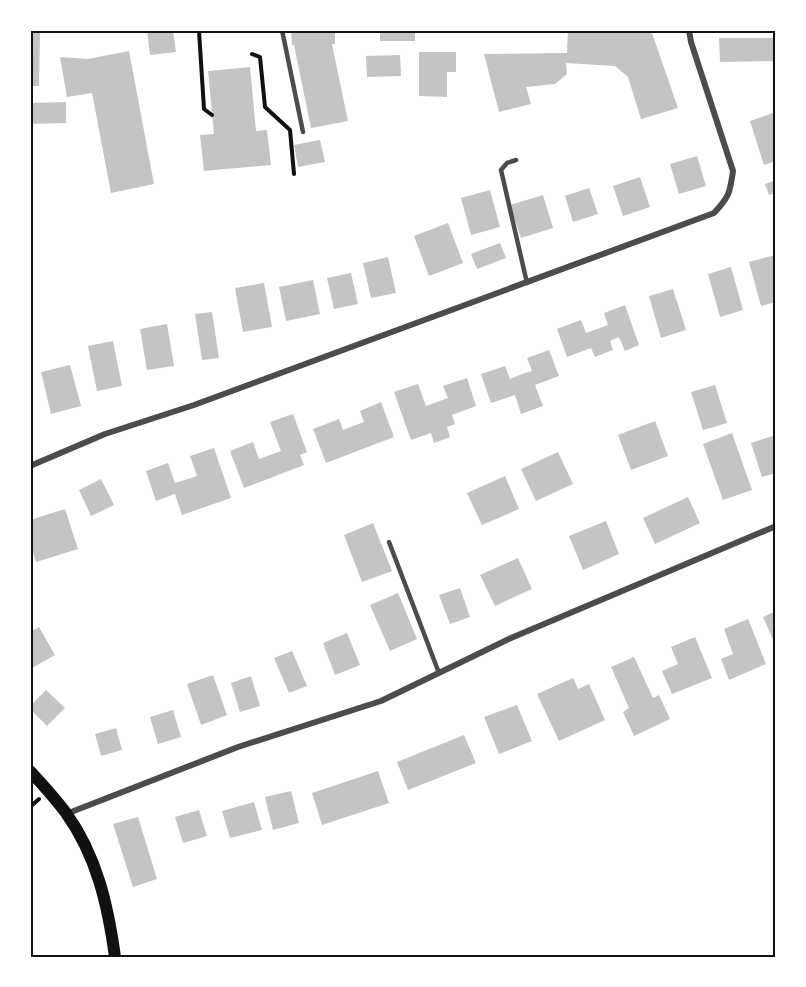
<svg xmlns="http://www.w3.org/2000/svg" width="806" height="987" font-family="Signika,sans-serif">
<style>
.building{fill:#c4c4c4}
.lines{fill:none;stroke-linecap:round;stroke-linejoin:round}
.path{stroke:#111;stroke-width:4}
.service{stroke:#4c4c4c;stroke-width:4.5}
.minor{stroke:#4c4c4c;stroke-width:6}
.secondary{stroke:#111;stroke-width:12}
.neatline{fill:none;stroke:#111;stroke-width:2}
</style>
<rect width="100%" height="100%" fill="#fff"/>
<path class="building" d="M30,30H40L39,86H30Z
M147,30H173L176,52L150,55Z
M291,30H335V44H332L348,121L311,128L294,45H292Z
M380,30H415V41H380Z
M568,30H651L678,108L641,119L628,77L615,66L566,63L567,74L555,84L526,87L531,104L499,112L484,54L567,53Z
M719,38H775V61L720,62Z
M129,51L154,184L111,193L92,93L67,97L60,57L88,59Z
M419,52H456V72H447V97L419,96Z
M400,55L401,76L367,77L366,56Z
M250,67L256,131L267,130L271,165L204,171L200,135L214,134L208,71Z
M66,102V123L30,124V103Z
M776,112V161L764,165L750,121Z
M320,140L325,162L298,167L294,145Z
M697,156L706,186L679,194L670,164Z
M640,177L650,207L623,216L613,186Z
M776,180V193L769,195L765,184Z
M589,188L598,214L573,222L565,196Z
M490,190L500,227L471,235L461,198Z
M543,195L553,228L521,238L510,205Z
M448,223L463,263L429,276L414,236Z
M500,243L506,258L477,269L471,254Z
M775,255L776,302L761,306L749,262Z
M388,257L396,293L371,298L363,263Z
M731,267L743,310L720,317L708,274Z
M351,273L358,304L334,309L327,278Z
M313,280L320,314L286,321L279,287Z
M264,283L272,327L243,332L235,288Z
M673,289L686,330L661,338L649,296Z
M625,305L639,345L625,351L619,337L610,341L613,350L595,357L591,348L567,357L557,329L581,320L586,333L608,325L604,313Z
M212,312L219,358L202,360L195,314Z
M167,324L174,366L147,370L140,329Z
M113,341L122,386L97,391L88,346Z
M549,350L559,376L535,385L543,406L521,414L515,395L491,403L481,374L505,366L510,379L522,374L532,371L527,358Z
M70,365L81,406L51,414L41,372Z
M467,378L476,406L452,415L455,424L447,427L450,437L434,443L431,433L411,440L394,392L418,384L426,406L448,398L443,386Z
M715,385L727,423L703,430L691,392Z
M381,402L394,437L326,463L313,429L339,419L343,430L364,422L360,411Z
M293,414L307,452L300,455L304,465L244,488L230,451L253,442L259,459L281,451L270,422Z
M655,421L668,456L631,470L618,435Z
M732,433L752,490L723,500L703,444Z
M776,435V473L762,477L751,443Z
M214,448L231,498L182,515L175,494L156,501L146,471L168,463L175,483L197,476L190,456Z
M558,452L573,484L536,501L521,469Z
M505,476L519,509L482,525L467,493Z
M101,479L114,505L91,516L79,490Z
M688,497L700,523L655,544L643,518Z
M65,509L78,549L36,562L30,543V520Z
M606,521L619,554L583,570L569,536Z
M373,523L392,571L362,582L344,535Z
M518,558L532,589L495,606L480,575Z
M460,588L470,617L450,624L439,595Z
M398,593L417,639L390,651L370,605Z
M776,611V641L774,642L763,617Z
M748,619L766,664L729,680L721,659L733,654L724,629Z
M39,627L55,655L32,668L30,664V632Z
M347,633L360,665L335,675L323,643Z
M695,637L712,678L672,694L662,671L678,664L671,647Z
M292,651L307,686L289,693L274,658Z
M634,657L653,698L659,695L670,719L634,736L623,712L629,708L611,667Z
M213,675L227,715L201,725L187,684Z
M251,676L260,706L240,712L231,683Z
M573,678L578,689L589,684L605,720L559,741L537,694Z
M46,690L65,708L47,726L30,709V706Z
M517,705L532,741L499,754L484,717Z
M173,710L181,737L158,744L150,717Z
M116,728L122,750L101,756L95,734Z
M464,735L476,763L408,790L397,762Z
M378,771L389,803L322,825L312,793Z
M291,791L299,823L273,830L265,797Z
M254,802L262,830L230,838L222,811Z
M199,810L207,836L183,843L175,817Z
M138,817L157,879L133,887L113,824Z"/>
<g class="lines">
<path class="path" d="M203,31H199L204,109L212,115
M252,54L260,57L265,107L290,130L294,174
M30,807L39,799"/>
<path class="service" d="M282,30L303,132
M516,160L507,163L501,170L527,283
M389,542L439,673"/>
<path class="minor" d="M30,466L105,434L194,405L714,213C729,197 730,193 733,171L691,42L689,30
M66,814L238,747L381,701L511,638L776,526"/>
<path class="secondary" d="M30,771C42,784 55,798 66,813C97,856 108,906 115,957"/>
</g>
<rect width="806" height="987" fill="none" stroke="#ffffff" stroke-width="63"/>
<rect x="32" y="32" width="742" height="924" class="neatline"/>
</svg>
